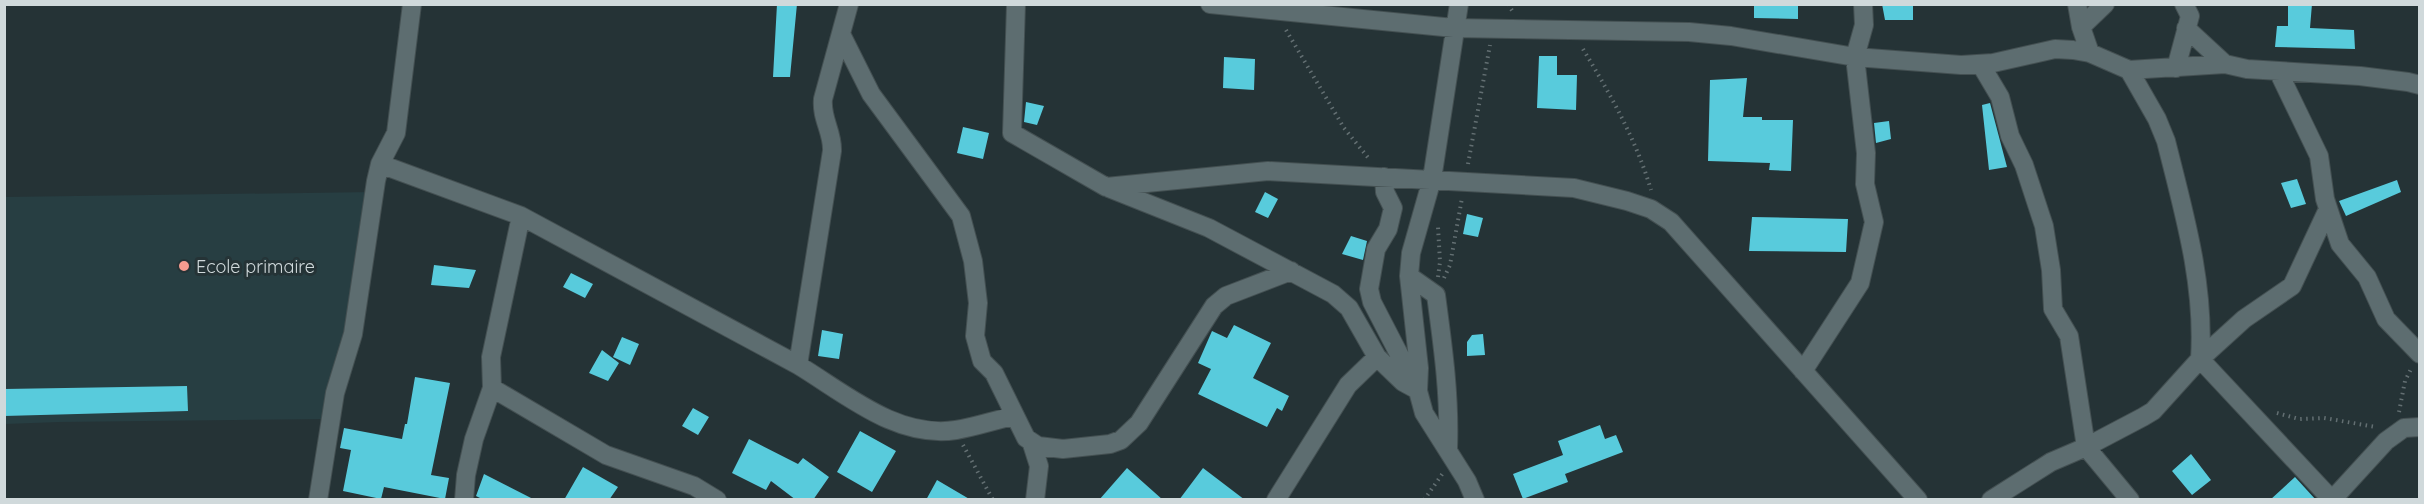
<svg xmlns="http://www.w3.org/2000/svg" width="2424" height="504" font-family="Quicksand,sans-serif">
<style>
.built{fill:#273e42}
.building{fill:#58cbdc}
.lines{fill:none;stroke-linecap:round;stroke-linejoin:round}
.minor-casing{stroke:#445052;stroke-width:20}
.path{stroke:#636f72;stroke-width:4;stroke-dasharray:1.5 4.5;stroke-linecap:butt}
.minor{stroke:#5d6d70;stroke-width:18}
.poi-dot{fill:#f59c90;stroke:#253336;stroke-width:2}
.labels{text-anchor:middle;dominant-baseline:central;stroke-width:6;stroke-linejoin:round;paint-order:stroke}
.poi-label{font-size:18px;fill:#d0d9db;stroke:#253336;text-anchor:start}
</style>
<rect width="100%" height="100%" fill="#253336"/>
<path class="built" d="M374,192L331,419L59,422L5,424V197Z"/>
<path class="building" d="M777,4H797L790,77H773Z
M1754,4H1798V19L1754,18Z
M1882,4H1913V20H1885Z
M2288,4H2312L2310,28L2354,30L2355,49L2275,47L2277,26H2288Z
M1539,56H1557V75H1577L1576,110L1537,108Z
M1224,57L1255,59L1254,90L1223,88Z
M1747,78L1743,117H1762V120H1793L1791,171L1769,170L1770,163L1708,161L1710,80Z
M1026,102L1044,106L1037,125L1024,122Z
M1990,103L2007,167L1989,170L1982,105Z
M1889,121L1891,139L1876,143L1874,123Z
M963,127L989,133L983,159L957,153Z
M2297,179L2306,204L2291,208L2281,183Z
M2397,180L2401,192L2346,216L2339,201Z
M1265,192L1278,199L1268,218L1255,212Z
M1467,214L1483,218L1478,237L1463,234Z
M1752,217L1848,219L1846,252L1749,251Z
M1351,236L1367,241L1363,260L1342,254Z
M434,265L476,270L469,288L431,285Z
M571,273L593,284L585,298L563,287Z
M1234,325L1271,343L1253,378L1289,396L1282,411L1277,408L1267,427L1198,394L1211,369L1198,363L1212,331L1227,338Z
M822,330L843,334L839,359L818,356Z
M1483,334L1485,355L1467,356V342L1472,335Z
M622,337L639,344L630,365L613,357Z
M602,350L619,363L608,381L589,373Z
M415,377L450,383L431,475L449,478L445,499L384,487L381,499L343,491L351,450L340,448L344,428L402,439L405,424H407Z
M187,386L188,411L4,416V389Z
M693,408L709,417L698,435L682,426Z
M1600,425L1605,439L1616,435L1623,452L1565,474L1568,482L1523,499L1513,474L1563,455L1558,441Z
M860,431L896,451L872,492L837,472Z
M749,439L798,464L803,458L829,477L813,500H796L771,481L766,490L732,473Z
M2191,454L2211,480L2192,495L2172,471Z
M583,467L618,487L609,500H564Z
M1127,468L1163,500H1099Z
M1203,468L1245,500H1179Z
M484,474L535,500H484L476,496Z
M2295,477L2316,500H2270Z
M937,480L971,500H926Z"/>
<g class="lines">
<defs>
<path id="minor" d="M1016,4L1012,133L1106,187L1209,228L1333,294L1349,308L1377,357
M1210,4L1454,28L1689,32L1731,36L1855,57L1961,65L1993,63L2055,49L2073,50L2090,53L2129,70L2225,64L2247,69L2360,76L2408,82L2420,85
M2077,4L2081,27L2090,53
M2081,27L2105,4
M2186,28L2225,64
M841,34L871,94L961,216L973,261L978,303L975,336L982,361L994,373L1026,438L1038,446L1063,449L1110,444L1121,440L1139,423L1214,306L1226,296L1291,271
M1981,65L2000,97L2010,136L2024,165L2044,226L2051,270L2053,309L2069,336L2086,447L2130,500
M2176,68L2190,16L2184,4
M2129,70L2157,119L2166,141C2184,213 2205,284 2200,359
M2278,71L2319,156L2325,199L2340,244L2367,277L2386,319L2420,354
M380,164L521,216L798,365L832,151C833,132 821,119 823,99L849,4
M1384,177L1385,192L1393,208L1388,229L1376,249L1369,289L1372,302L1418,391L1424,413L1467,481L1475,500
M1106,187L1268,171L1574,188L1627,201L1651,209L1671,222L1918,500
M1409,276L1436,295C1443,347 1450,397 1448,449
M2200,359L2244,319L2292,286L2328,209
M798,365C846,394 897,439 956,430C975,427 995,420 1014,416
M1803,371L1860,283L1874,222L1865,184L1866,153L1855,57L1864,25L1863,4
M492,388L606,455L694,486L717,500
M1418,391L1419,368L1409,276L1411,253L1432,179L1459,4
M1032,444L1039,466L1035,500
M318,500L335,393L353,334L376,181L380,164L396,133L412,4
M464,500L466,475L474,439L492,388L491,357L521,216
M1276,500L1348,385L1377,357L1403,382L1414,388
M1991,500L2051,462L2086,447L2143,417L2153,411L2200,359L2332,500
M2332,500L2386,441L2404,428L2420,427"/>
</defs>
<use href="#minor" class="minor-casing"/>
<path class="path" d="M1508,4L1513,12
M1286,30L1344,128L1370,160
M1583,49C1610,94 1636,139 1651,190
M1468,164L1490,45
M1438,277L1440,262L1438,227
M1444,278L1450,265L1462,198
M2399,412L2405,381L2412,367
M2277,413L2299,419L2324,418L2376,427
M963,445L993,500
M1424,500L1443,473"/>
<use href="#minor" class="minor"/>
</g>
<circle class="poi-dot" cx="184" cy="266" r="6"/>
<g class="labels">
<g class="poi-label">
<text x="196" y="266">Ecole primaire</text>
</g>
</g>
<rect width="2424" height="504" fill="none" stroke="#d0d9db" stroke-width="12"/>
</svg>
